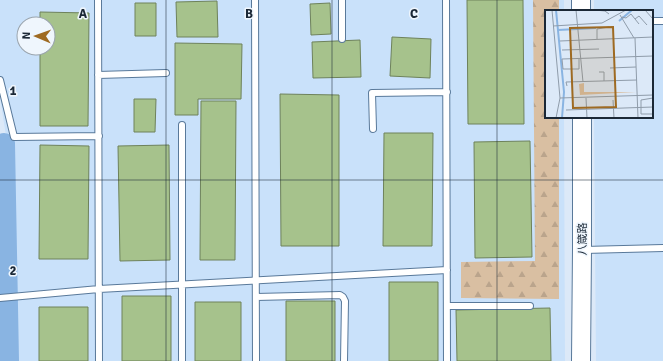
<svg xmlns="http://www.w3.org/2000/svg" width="663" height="361" font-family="Signika,'Noto Sans SC',sans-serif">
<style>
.built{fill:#c9e1fa;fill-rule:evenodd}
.forest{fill:url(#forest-firs)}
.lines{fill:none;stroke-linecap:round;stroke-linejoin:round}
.river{stroke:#89b4e2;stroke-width:22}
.building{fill:#a6c28c;stroke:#6e825b}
.lane-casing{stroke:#59799a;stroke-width:8}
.secondary-casing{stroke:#59799a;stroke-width:20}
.lane{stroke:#fff;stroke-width:6}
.secondary{stroke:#fff;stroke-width:18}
.grid{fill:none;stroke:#1b2836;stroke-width:1;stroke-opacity:0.55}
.labels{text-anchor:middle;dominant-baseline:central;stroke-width:3;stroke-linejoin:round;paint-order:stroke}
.street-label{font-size:11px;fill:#1b2836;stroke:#eff6fd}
.inset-river{fill:none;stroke:#89b4e2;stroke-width:2}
.inset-road{fill:none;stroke:#8f9caa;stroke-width:1}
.view{fill:#9e6a22;fill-opacity:0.15;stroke:#9e6a22;stroke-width:2}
.inset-edge{fill:none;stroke:#1b2836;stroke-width:2}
.grid-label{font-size:13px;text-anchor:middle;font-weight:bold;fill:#1b2836;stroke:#eff6fd;stroke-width:3;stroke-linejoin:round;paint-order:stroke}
</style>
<defs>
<pattern id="forest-firs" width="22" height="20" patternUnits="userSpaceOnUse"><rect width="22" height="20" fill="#d9bfa2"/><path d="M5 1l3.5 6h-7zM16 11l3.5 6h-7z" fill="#baa48c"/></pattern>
</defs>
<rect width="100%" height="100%" fill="#dce9f8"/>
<path class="built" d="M0,0H564V11H546V117H564L565,361H12L7,142L0,98ZM24,24H48V48H24Z
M594,0H663V361H596L594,117H652V11H594Z"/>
<path class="forest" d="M533,0H559V11H546V117H559V299L461,298V262L535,261Z"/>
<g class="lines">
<path class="river" d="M4,144L8,361"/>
</g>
<path class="building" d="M467,0H523L524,124H468Z
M217,1L218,37H177L176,2Z
M135,3H156V36H135Z
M330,3L331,34L311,35L310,4Z
M40,12L89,13L88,126H40V48H48V24H40Z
M392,37L431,39L430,78L390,76Z
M360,40L361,77L313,78L312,42Z
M175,43L242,44L241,99H198V115H175Z
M280,94L339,95V246H281Z
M134,99H156L155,132H134Z
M201,101H236L235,260H200Z
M384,133H433L432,246H383Z
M530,141L532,257L475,258L474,142Z
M40,145L89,146L88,259H39Z
M169,145L170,260L120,261L118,146Z
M389,282H438V361H389Z
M122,296H171V361H122Z
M286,301H335V361H286Z
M195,302H241V361H195Z
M39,307H88V361H39Z
M550,308L551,361H457L456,310Z"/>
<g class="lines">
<defs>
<path id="lane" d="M98,0L99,361
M255,0L256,361
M342,0V39
M446,0L447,361
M652,21H663
M98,75L166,73
M0,80L14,137L99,136
M373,129L372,93L447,92
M584,250L663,248
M256,297L340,295L343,297L345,301L344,361
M0,298L99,289L447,270
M447,306H530
M182,361V125"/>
<path id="secondary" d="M581,0V11
M581,361L582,250V117"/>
</defs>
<use href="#lane" class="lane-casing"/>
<use href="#secondary" class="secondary-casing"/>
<use href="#lane" class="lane"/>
<use href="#secondary" class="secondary"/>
</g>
<path class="grid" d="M166,0V361M332,0V361M497,0V361M0,180H663"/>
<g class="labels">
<g class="street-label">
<text transform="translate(582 239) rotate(-90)">八箴路</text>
</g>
</g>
<g transform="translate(545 10)">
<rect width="108" height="108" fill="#dce9f8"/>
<path d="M39,73V82H91L35,85L34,74Z" fill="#d9bfa2"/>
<path class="inset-river" d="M11,0L19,82L17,108M74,11L87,0M13,20L51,18"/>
<path class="inset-road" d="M7,0L15,88M31,0L38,72M50,0L60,1L64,4M100,0L108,9M75,5L89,28M77,7L81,8L86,4L94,14M90,9L94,6L102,15M8,16L57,13L81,0M90,28L93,108M52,29V19L64,17M15,31L108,27M17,40L54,39M34,49V59H18L17,49L108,46M65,58L91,57M54,62H59V71M22,76L21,72L92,70M41,88L42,108M108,88L96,90V104H108M68,90L69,108M21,100L108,97M11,108L15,88L108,85"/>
<path class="view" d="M68,17L71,97L28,98L25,18Z"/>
<rect width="108" height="108" class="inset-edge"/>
</g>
<g class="grid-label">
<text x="83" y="18">A</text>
<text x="249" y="18">B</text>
<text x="414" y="18">C</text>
<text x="13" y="95">1</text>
<text x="13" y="275">2</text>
</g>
<g transform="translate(36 36) rotate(272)"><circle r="19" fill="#eff6fd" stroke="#9aa4ad"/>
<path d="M0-3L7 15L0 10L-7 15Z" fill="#9e6a22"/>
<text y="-6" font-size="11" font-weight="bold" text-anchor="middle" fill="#1b2836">N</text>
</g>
</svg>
